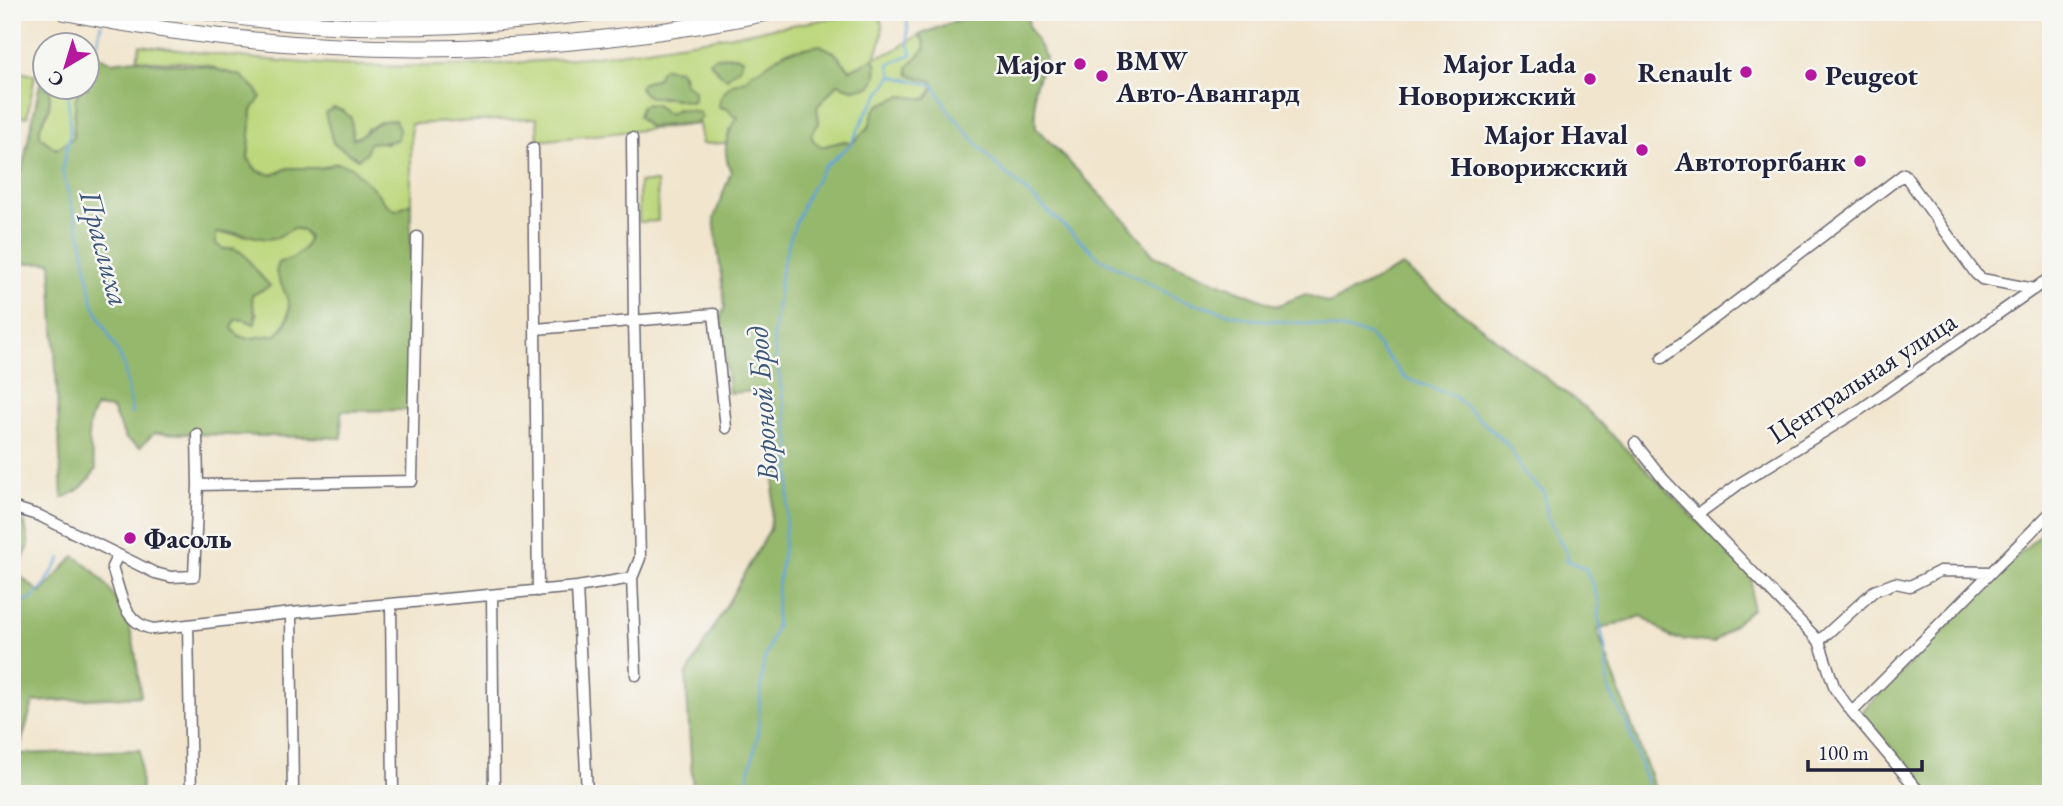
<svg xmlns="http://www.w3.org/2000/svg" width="2063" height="806" font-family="'EB Garamond',serif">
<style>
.green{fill:#bcd77c;stroke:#6f7c5c;stroke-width:2;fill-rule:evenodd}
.forest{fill:#95b86c;stroke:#5c6d54;stroke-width:2;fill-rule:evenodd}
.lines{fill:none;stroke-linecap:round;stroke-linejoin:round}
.stream{stroke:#62a4d6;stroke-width:2.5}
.minor-casing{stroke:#6a666e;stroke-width:13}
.highway-casing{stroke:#6a666e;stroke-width:18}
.minor{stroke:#fff;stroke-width:10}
.highway{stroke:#fff;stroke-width:16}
.poi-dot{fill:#b5179e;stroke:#f6f6f2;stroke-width:2.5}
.labels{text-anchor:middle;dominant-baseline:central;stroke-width:5;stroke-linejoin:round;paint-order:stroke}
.poi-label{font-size:28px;font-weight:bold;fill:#22223b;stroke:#f6f6f2;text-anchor:end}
.street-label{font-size:28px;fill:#22223b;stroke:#f6f6f2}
.water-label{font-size:30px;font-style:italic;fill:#3c5679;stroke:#f6f6f2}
</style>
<rect width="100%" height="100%" fill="#f6f6f2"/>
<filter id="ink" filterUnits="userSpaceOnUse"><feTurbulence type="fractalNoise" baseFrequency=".0143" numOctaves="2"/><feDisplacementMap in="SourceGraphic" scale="14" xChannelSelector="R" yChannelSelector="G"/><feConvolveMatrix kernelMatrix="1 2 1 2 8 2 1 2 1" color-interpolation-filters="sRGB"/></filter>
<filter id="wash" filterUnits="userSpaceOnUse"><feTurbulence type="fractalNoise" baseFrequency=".00686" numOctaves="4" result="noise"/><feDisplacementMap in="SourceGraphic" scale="28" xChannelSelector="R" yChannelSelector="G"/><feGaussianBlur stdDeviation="1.57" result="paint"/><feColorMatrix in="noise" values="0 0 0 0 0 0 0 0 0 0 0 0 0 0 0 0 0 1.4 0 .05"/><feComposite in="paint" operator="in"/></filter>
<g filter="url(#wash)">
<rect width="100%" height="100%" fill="#f1e5cd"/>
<path class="green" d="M878,12C886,29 882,40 875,57L891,52L919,35L924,41L925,49L908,67L909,75L933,81L934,85L927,99L901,96L874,111L869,127L851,144L844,141L821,147L814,142L810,135L819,123L817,107L837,84L853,89L850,70L834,52L785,53L759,70L752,72L746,80C729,83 723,90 719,107L728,109L739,117L729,131L727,143L702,144L699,124L538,141L537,118L411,124V203L396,211L382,203L374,189L337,163L321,168H288L273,175L257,171L248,158L252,110C243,99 230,79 220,71C202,58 160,64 137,59L140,45C215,55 291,64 367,66C443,68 519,64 595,56C690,45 783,24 878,12ZM664,68L683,74L685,84L694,100L690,102L671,98H655L648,81L658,78ZM655,105L668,114L677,109L695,111L646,123L643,119ZM334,108L343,111L351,118L353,139L362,136L368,128L388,144L378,141L369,143L358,159C330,136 328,148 334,108Z
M12,71L35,75L27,117L12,115Z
M50,88H81L76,98L73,138L56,149L40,137V127L49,109Z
M639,182H657L658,221L639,222Z
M294,228L304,231L310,239L306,248L289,261L279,281C292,299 293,320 276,335C262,335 250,341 237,337L231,328L235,319L245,320L254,324L257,314L252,305V295L270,286C258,273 248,260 234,248L224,250L215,244V233L276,238Z"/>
<path class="forest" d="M994,12H1027L1029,27L1046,58L1034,89L1036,128L1128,223L1154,256L1276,306L1306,294L1329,304L1402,266L1585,408L1752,576V609L1713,643L1672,638L1642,616L1597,630L1657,794H693L686,676L770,529L779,435L770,390L729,393L721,316L725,307L714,218L731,172C722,151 725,136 738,117L733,116L728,109L719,107L721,97L730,85L746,80L752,72L759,70L785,52L820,45L834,52L850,70L874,58C879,69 877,78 870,87L853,89L837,84L817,107L819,123L811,135L814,142L821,147L844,141L851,144L869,127L874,111L879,105L901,96L927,99C931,93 935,88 932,81L909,75L908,67L925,49L924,41L919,35L947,24Z
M88,52L111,62L137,59L153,63L204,66L241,76L256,89L261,97L252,110L248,158L257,171L273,175L288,168H321L337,163L352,167C358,175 365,180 372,187C384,199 379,201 396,210L411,203L409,410L341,411L342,438L154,433L140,447L126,439L112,409L96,407C83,431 89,444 96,469C87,483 79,493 62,498L51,262L12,264V186L22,170L45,60L46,88H50L49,109L40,127V137L56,149L73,138L76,97L81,88H88ZM294,228L304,231L309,238C304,253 294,260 279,262L276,272C285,295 301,313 276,335C258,335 243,346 232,328L236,319L245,320L255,324C257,313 252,306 252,295L270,286C265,281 259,275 255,269C245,256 242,247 224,249L216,244V233H236L266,239L276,238Z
M735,56L743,59L740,67L727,78L720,74L709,61L717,57Z
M664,68L680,70L685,84L694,90V100L690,102L671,98L650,97L642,92L640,87L643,83L658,78L660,71Z
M645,104L655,105L668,114C679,109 687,109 700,113L702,117L697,123L649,127L638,116L641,107Z
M334,108L343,111L351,118L353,139C371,133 372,119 395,120L399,129L398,139C387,144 380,141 369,143L366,153L358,159L333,143L325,113Z
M12,517L25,523L29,546L16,573L41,593L74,556C101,572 120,600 130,630C137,650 137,675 141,696L33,702L18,754L140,750L141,794H12Z
M2051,523V794H1931L1864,717L1863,710Z"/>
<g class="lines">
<path class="stream" d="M88,66L94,61L101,24
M892,76L934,85L948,110L992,161L1100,258L1180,300L1250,319L1315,324L1368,334L1405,378L1454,396L1508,445L1525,475L1544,492L1547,516L1568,556L1566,560L1586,569L1599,602L1598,616L1605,647L1608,688L1625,720L1651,794
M68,88L70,133L62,170L82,242L93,304L124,365L132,415
M12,603L30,600L44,586L61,558
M744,794L757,739L763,664L776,626L777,590L783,554L790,479V443L773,337L782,267L792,232L806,198L823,168L851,144L867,112L892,76L889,64L912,54L908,42L907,13"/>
</g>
</g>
<g filter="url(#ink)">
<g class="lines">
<defs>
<path id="minor" d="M533,148L538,591
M2042,283L2051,297
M536,329L714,314L726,428
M1662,358L1904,174L1976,274L1982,279L2034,289
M197,434L198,485
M1635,443L1664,480L1819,641L1835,689L1852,712L2051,512
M12,507L40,516L155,573L171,577L194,576L198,485L412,481L417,237
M1697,515L1739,484L1861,409L2051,277
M118,555L112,567C121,592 122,623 153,629L291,613L577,587L632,578L640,558L634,321L632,138
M632,578L636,675
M577,587L587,794
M492,595L494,794
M391,604L393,794
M291,613L293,794
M188,626L191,794
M1819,641L1874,591L1895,583L1910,586L1940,571L1990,572
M1852,712L1921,794"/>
<path id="highway" d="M65,12C298,60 537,61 770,12
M208,12C336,34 468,29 596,12"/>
</defs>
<use href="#minor" class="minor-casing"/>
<use href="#highway" class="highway-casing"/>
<use href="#minor" class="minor"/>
<use href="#highway" class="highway"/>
</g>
</g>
<g class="poi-dot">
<circle cx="1080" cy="64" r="7"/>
<circle cx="1746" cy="72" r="7"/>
<circle cx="1811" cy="75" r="7"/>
<circle cx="1102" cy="76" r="7"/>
<circle cx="1590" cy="79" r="7"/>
<circle cx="1642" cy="150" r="7"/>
<circle cx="1860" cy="161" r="7"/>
<circle cx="130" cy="538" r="7"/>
</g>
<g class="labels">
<g class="poi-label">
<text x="1116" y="60" text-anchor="start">BMW<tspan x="1116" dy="32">Авто-Авангард</tspan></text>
<text x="1576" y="63">Major Lada<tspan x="1576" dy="32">Новорижский</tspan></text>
<text x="1066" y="64">Major</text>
<text x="1732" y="72">Renault</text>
<text x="1825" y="75" text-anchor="start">Peugeot</text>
<text x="1628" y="134">Major Haval<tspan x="1628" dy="32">Новорижский</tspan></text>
<text x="1846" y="161">Автоторгбанк</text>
<text x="144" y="538" text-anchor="start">Фасоль</text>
</g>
<g class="street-label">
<text transform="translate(1862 377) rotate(-33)">Центральная улица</text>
</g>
<g class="water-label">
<text transform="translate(105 248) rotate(75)">Праслиха</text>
<text transform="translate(762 404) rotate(-94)">Вороной Брод</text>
</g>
</g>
<rect width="2063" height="806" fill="none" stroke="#f6f6f2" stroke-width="42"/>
<g transform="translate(66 66) rotate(218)"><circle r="33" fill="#f6f6f2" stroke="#a1a1a9" stroke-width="2"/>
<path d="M0-5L12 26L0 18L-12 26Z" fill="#b5179e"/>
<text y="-10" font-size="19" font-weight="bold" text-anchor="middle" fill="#22223b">С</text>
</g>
<path d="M1808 760v10h114v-10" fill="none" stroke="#22223b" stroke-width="3.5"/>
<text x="1818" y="760" font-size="21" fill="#22223b" stroke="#f6f6f2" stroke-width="5" paint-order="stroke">100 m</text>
</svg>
